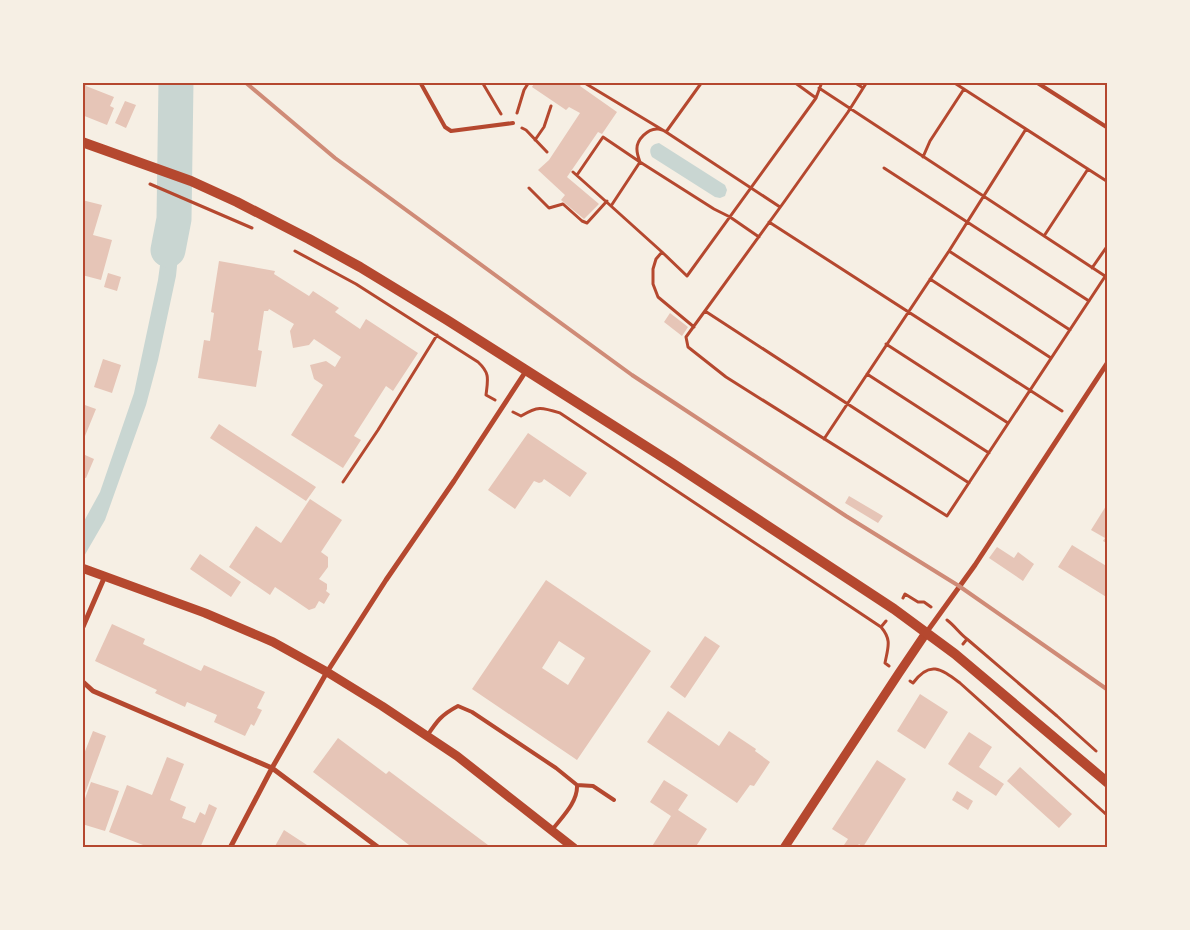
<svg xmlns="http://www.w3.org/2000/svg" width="1190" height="930" font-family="Figtree,sans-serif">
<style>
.water{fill:#c9d6d2}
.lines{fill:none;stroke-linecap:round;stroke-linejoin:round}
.river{stroke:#c9d6d2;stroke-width:35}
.building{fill:#e6c5b7;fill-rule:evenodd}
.path{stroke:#b5482f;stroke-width:3}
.service{stroke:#b5482f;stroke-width:4}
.minor{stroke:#b5482f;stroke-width:5}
.tertiary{stroke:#b5482f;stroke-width:9}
.secondary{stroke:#b5482f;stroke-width:10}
.rail{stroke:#cf8b77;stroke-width:4}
.neatline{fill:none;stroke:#b5482f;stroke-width:2}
</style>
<rect width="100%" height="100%" fill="#f6efe4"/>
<path class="water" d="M659,143L725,185L727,190L725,196L720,198L715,197L652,157C648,150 651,144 659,143Z
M169,199L183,206L176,276L158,360L146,405L105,520L83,558V523L100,492L134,393L158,280Z"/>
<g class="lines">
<path class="river" d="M168,250L174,219L176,82"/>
</g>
<path class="building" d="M82,82H88L86,86L114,97L110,106L114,108L107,125L82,115Z
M535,82H583L580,86L617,112L602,134L598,132L567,177L599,204L584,219L561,200L565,195L538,170L549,160L580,113L569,107L566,110L532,87Z
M125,101L136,105L126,128L115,123Z
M82,200L102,205L93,235L112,240L101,280L82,275Z
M219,261L275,271L274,274L309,296L313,291L339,308L335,312L360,329L366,319L418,353L393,391L386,386L354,436L361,440L343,468L291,435L323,385L314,379L310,365L326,361L335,367L341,357L314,339L309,345L293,348L290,331L294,324L269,309L268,311H264L258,350L262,351L256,387L198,378L204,340L210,341L214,313L211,312Z
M108,273L121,277L117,291L104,287Z
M670,313L688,327L682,336L664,322Z
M103,359L121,365L112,393L94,387Z
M82,404L96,409L85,436L82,435Z
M219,424L316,487L306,501L210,438Z
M528,433L587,473L570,497L544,479L542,482L539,483L534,481L515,509L488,490Z
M85,455L94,459L86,478L82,477V461Z
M849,496L883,516L878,523L845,503Z
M310,499L342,520L321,552L328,557V567L319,579L327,584V589L326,591L330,594L324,604L319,601L315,608L309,610L275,587L270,595L229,567L256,526L281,543Z
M1106,506L1108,507V544L1103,541L1105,538L1091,530Z
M1072,545L1108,567V598L1058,567Z
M997,547L1014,558L1018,552L1034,564L1023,581L989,558Z
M200,554L241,582L231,597L190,569Z
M546,580L651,651L577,760L472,689ZM559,641L585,658L568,685L542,668Z
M112,624L145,639L143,644L201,671L204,665L265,692L257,708L262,710L254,726L251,724L245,736L214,722L217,715L187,702L185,707L155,693L157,690L95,661Z
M705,636L720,646L685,698L670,687Z
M920,694L948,712L925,749L897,731Z
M668,711L719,746L729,731L756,749L755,751L770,762L754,786L750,785L737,803L647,742Z
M93,731L106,736L83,799L82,759Z
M969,732L992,747L979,767L1004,784L996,796L948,764Z
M338,738L386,774L389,771L492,848H413L313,772Z
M167,757L184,764L170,800L186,807L182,818L195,823L200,812L205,815L209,804L217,808L200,848H151L109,832L127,785L152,795Z
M877,760L906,779L863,847L859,844L856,848H842L848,839L832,829Z
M1020,767L1072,814L1059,828L1007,781Z
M664,780L688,795L678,810L707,829L695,848H651L671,816L650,802Z
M91,782L119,791L105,831L82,824V807Z
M957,791L973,801L968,810L952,800Z
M284,830L307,845L306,848H274Z"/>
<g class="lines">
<path class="path" d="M482,82L501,114
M583,82L666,132L780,207
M794,82L816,98
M854,82L863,88
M867,82L848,112L784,202L686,337L688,347L726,377L947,516L1108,272
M953,82L1108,182
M819,88L1105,276
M517,113L524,90L529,82
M522,128L526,130L547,152
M535,140L544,127L551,106
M923,157L930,141L964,89
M640,162C639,159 637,154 637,150C636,140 648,128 658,129C659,129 666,131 666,132L702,82
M884,168L1089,301
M573,172L611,206L640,162L714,209L730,217L759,237
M577,175L603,137L640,162
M150,184L252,228
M529,188L549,208L563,204L582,221L587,223L607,201
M611,206L662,252L656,259L653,269V284L658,297L694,327
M769,222L1062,411
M1044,236L1088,169
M295,251L356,284L478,362C490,373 488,379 486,395L495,400
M949,251L1070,330
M662,252L687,276L816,98L822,82
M1092,268L1108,245
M930,279L1051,358
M705,311L969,483
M886,344L1008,423
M867,374L989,453
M513,412L521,416C538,406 541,407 560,413L881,627
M824,439L949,251L1026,129
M343,482L378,430L437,335
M903,598L905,594L918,602H924L931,607
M947,620C955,626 959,633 967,639L963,644
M886,621L881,627C892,640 888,647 885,663L889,666
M967,639L1057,716L1096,751
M910,681L913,683C930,660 941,669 960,683L1108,816"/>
<path class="service" d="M420,82L445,127L451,131L513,123
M1036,82L1108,128
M427,736C437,721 441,715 458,706L472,712L556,768L577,785C578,802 562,817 552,830
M577,785L593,786L614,800"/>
<path class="minor" d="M82,629L105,576
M926,633L975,565L1108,362
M82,681L93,691L272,768L379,848
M230,848L272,768L327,672L386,580L454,481L526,371"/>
<path class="tertiary" d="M82,568L205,613L273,642L327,672L382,706L457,756L574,848
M784,848L899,673L926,633"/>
<path class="secondary" d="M82,142L191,181L237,202L309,239L360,267L447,320L672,463L894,609L955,654L1108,783"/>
<path class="rail" d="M245,82L335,158L632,375L846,516L959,586L1108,690"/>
</g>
<rect width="1190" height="930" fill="none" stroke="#f6efe4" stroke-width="168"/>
<rect x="84" y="84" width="1022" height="762" class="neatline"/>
</svg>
